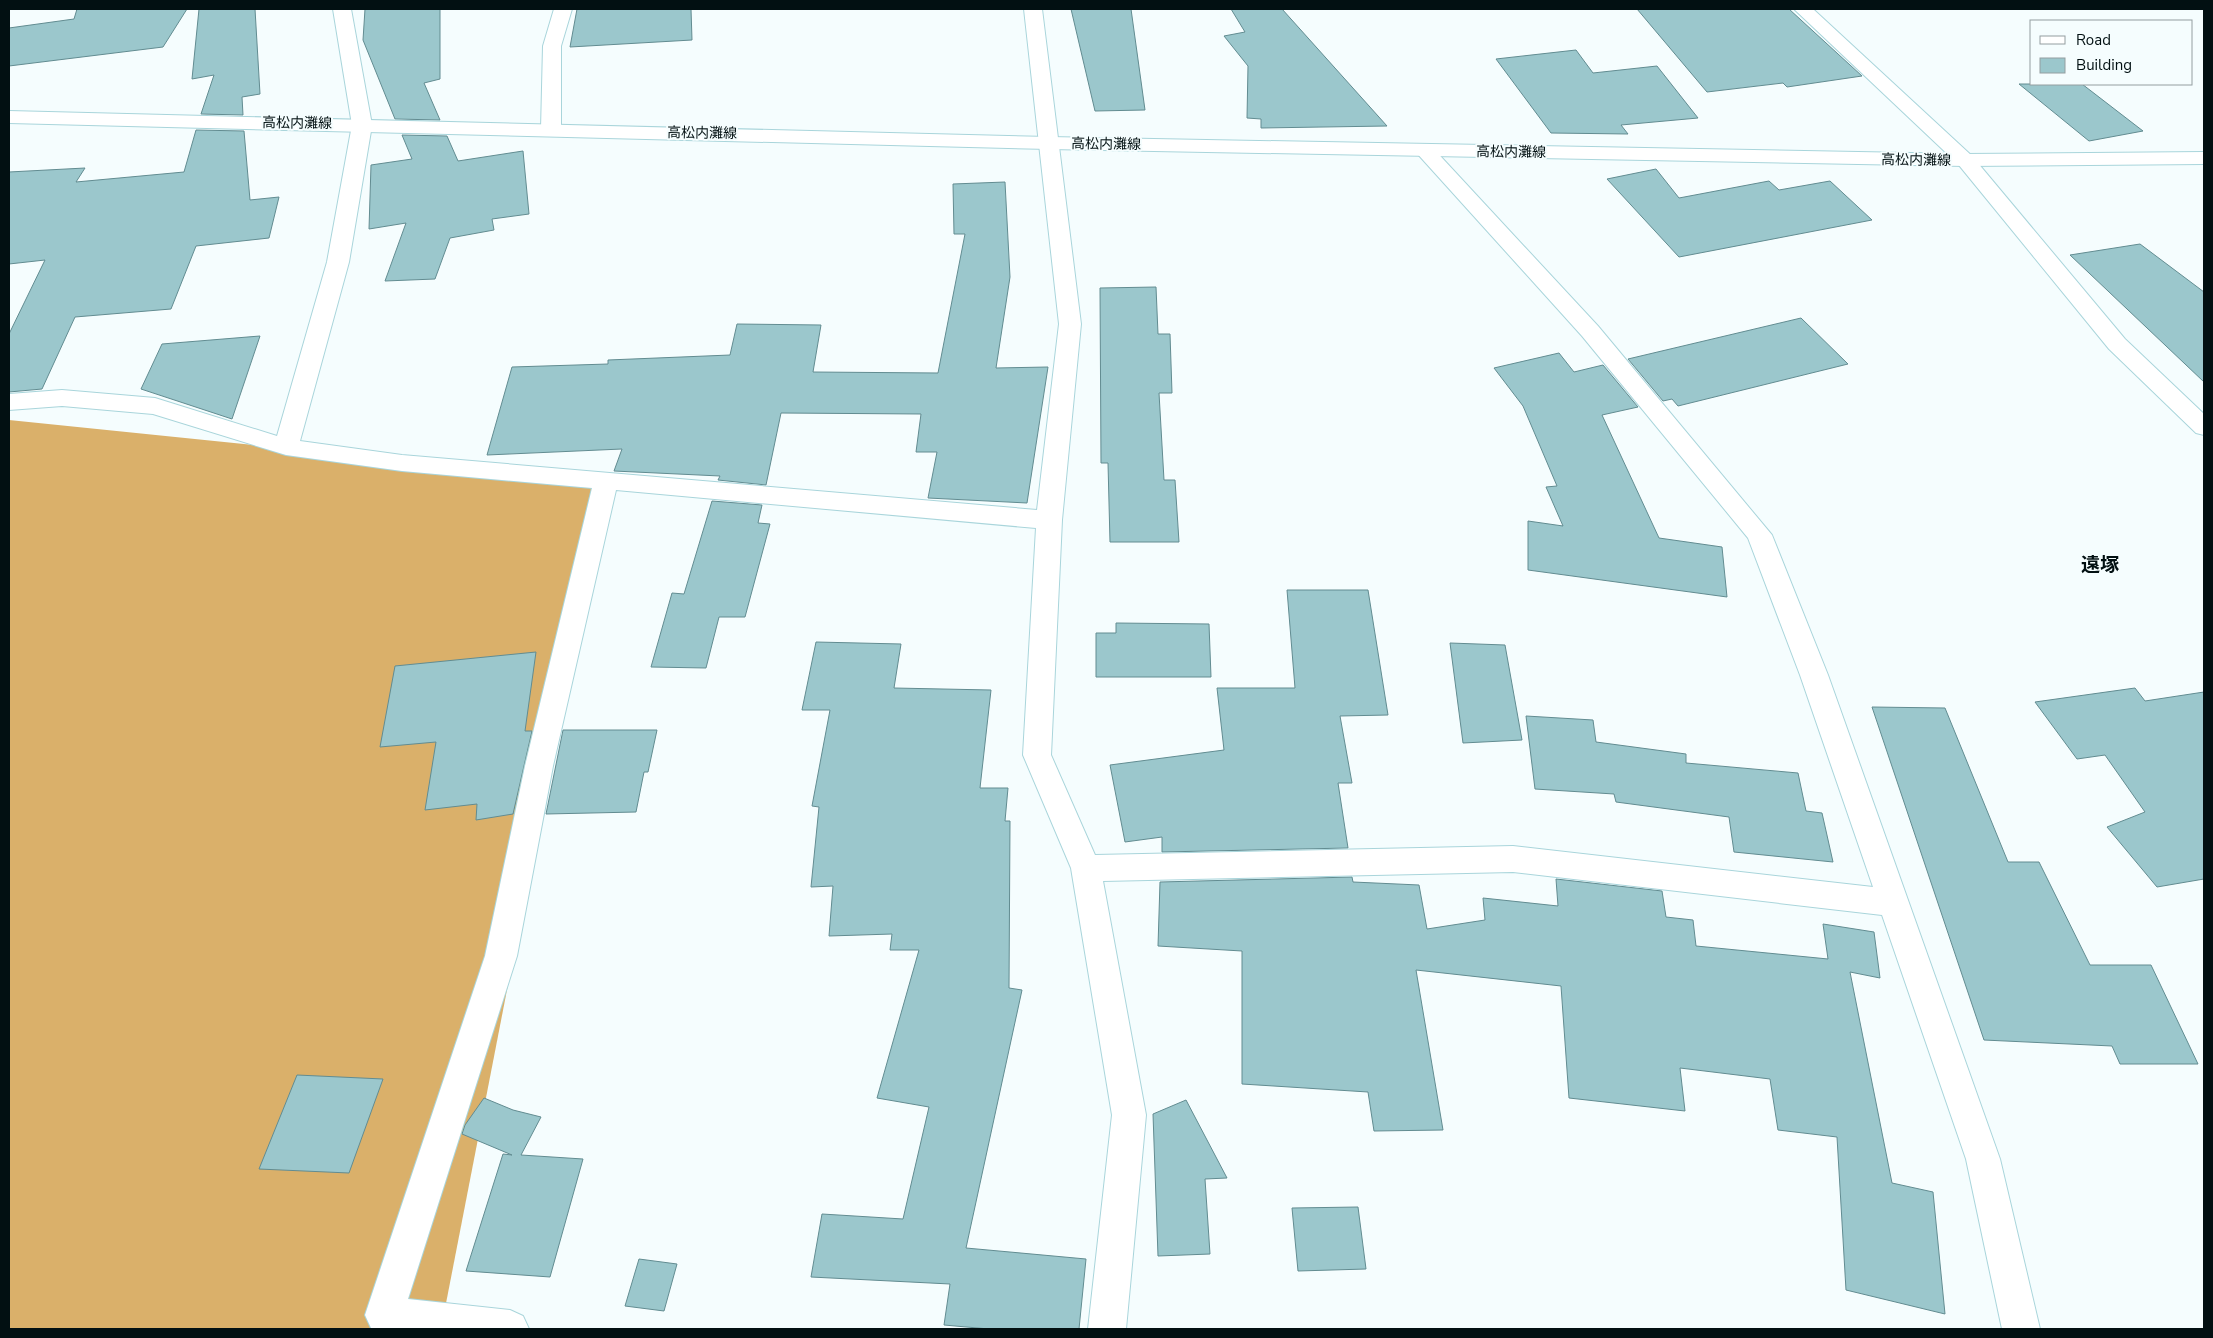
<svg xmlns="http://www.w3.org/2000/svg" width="2213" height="1338" font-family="'Nunito Sans','Noto Sans JP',sans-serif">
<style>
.forest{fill:#dab06a}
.building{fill:#9bc7cc;stroke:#628c91}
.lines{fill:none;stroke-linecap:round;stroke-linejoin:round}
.minor-casing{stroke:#a9d5db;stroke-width:2}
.major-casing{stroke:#a9d5db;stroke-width:2}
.minor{fill:#fff;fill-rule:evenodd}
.major{fill:#fff;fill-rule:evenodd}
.labels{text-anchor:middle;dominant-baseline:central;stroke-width:4;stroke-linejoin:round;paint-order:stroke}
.far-street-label{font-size:14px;fill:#021012;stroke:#f5fdfe}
.quarter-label{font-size:19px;font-weight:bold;fill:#021012;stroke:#f5fdfe}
</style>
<rect width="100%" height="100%" fill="#f5fdfe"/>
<path class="forest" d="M9,420L606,481L441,1329H9Z"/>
<path class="building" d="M77,9H187L163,47L9,66V28L74,19Z
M199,9H255L260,94L242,97L243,115L201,114L214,75L192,79Z
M365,9H440V79L424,83L440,120L395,119L363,40Z
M577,9H691L692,40L570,47Z
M1071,9H1131L1145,110L1095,111Z
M1231,9H1282L1387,126L1261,128V119L1247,118L1248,66L1224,36L1245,32Z
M1637,9H1789L1862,76L1787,87L1783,83L1707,92Z
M1576,50L1593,73L1657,66L1698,118L1621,125L1628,134L1551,133L1496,59Z
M2019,84H2082L2143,131L2089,141Z
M196,130L244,131L250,200L279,197L269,238L196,246L171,309L75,317L42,389L9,392V334L45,260L9,264V172L85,168L76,182L184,172Z
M402,135L447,136L458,161L523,151L529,214L492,219L494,230L450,238L435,279L385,281L406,223L369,229L371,165L412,159Z
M1656,169L1679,198L1769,181L1779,190L1830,181L1872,220L1679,257L1607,179Z
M1005,182L1010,277L996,368L1048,367L1027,503L928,498L937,452H916L921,414L781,413L766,485L718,480L720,476L614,471L622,449L487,455L512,367L608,364V360L730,355L737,324L821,325L813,372L938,373L965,234H954L953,184Z
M2140,244L2204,292V382L2070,255Z
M1156,287L1158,334H1170L1172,393H1159L1164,480H1175L1179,542H1110L1108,463H1101L1100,288Z
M1801,318L1848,364L1678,406L1672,399L1663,401L1628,359Z
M260,336L232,419L141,389L162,344Z
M1559,353L1574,372L1603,365L1638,407L1602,415L1659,538L1722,547L1727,597L1528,570V521L1563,526L1546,487L1557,486L1523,406L1494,368Z
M712,501L762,505L758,523L770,524L745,617H719L706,668L651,667L672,593L684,594Z
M1287,590H1368L1388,715L1340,716L1352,783H1338L1348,848L1162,852V837L1125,842L1110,765L1224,750L1217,688H1295Z
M1116,623L1209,624L1211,677H1096V633H1116Z
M816,642L901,644L894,688L991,690L980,788H1008L1005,821H1010L1009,988L1022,990L966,1248L1086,1259L1079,1329H989L944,1325L950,1284L811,1277L822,1214L903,1219L929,1107L877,1098L919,950H890L892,934L829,936L833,886L811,887L819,807L812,806L830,710H802Z
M1450,643L1505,645L1522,740L1463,743Z
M536,652L525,731H532L513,814L476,820L477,804L425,810L436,742L380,747L395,666Z
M2135,688L2145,701L2204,692V879L2157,887L2107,827L2145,812L2105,755L2077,759L2035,702Z
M1872,707L1945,708L2008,862H2039L2090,965H2151L2198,1064H2120L2112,1046L1984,1040Z
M1526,716L1593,720L1596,742L1686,754V763L1798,773L1806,811L1822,813L1833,862L1734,852L1729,817L1616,802L1614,794L1535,789Z
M563,730H657L648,772H644L636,812L546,814Z
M1352,877L1353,882L1419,885L1427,929L1485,920L1483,898L1558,906L1556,879L1662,891L1666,917L1693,920L1696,946L1828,959L1823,924L1874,932L1880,978L1850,972L1892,1183L1933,1192L1945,1314L1846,1290L1837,1137L1778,1130L1770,1079L1680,1068L1685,1111L1569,1098L1561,986L1416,970L1443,1130L1374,1131L1368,1092L1242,1084V951L1158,946L1160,882Z
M297,1075L383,1079L349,1173L259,1169Z
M484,1098L513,1110L541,1117L521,1155L583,1159L550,1277L466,1271L503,1154L512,1155L462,1134L465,1125Z
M1186,1100L1227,1178L1205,1179L1210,1254L1158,1256L1153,1114Z
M1358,1207L1366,1269L1298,1271L1292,1208Z
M639,1259L677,1264L664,1311L625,1306Z"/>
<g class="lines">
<defs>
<path id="minor" d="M333,9H351L372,125L349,262L300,441L402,455L1037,510L1059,324L1024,9H1042L1081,324L1062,520L1051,755L1095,855L1513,846L1873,887L1800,675L1748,538L1582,336L1414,150L1417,146H1431L1598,326L1772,535L1828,675L2000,1159L2040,1329H2002L1966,1159L1882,915L1513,872L1103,881L1146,1115L1126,1329H1088L1112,1115L1071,868L1023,755L1036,528L616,490L553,766L517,956L408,1299L510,1310L523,1316L529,1329L371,1328L365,1315L485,956L525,766L592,488L402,471L286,455L153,414L62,406L9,410V394L62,390L155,398L277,436L327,262L352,125Z
M554,9H572L561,46V129L558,133H544L541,129L543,46Z
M1794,9H1813L1972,156L2125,339L2204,414V435L2196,433L2109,349L1958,164Z"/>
<path id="major" d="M9,111L1049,137L1965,154L2204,152V164L1965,166L1049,149L9,123Z"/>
</defs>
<use href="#minor" class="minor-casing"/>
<use href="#major" class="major-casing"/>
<use href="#minor" class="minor"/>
<use href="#major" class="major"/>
</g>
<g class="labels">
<g class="far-street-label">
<text transform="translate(297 123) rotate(1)">高松内灘線</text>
<text transform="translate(702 133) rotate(1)">高松内灘線</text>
<text transform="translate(1106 144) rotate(1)">高松内灘線</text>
<text transform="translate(1511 152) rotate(1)">高松内灘線</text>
<text transform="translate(1916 160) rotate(1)">高松内灘線</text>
</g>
<g class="quarter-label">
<text x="2100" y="565">遠塚</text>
</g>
</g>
<rect width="2213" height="1338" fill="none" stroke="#021012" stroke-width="20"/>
<rect x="2030" y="20" width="162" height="65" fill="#f5fdfe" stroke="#949ea0"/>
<rect x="2040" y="36" width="25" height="8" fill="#ffffff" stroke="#949ea0"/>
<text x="2076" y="45" font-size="15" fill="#021012">Road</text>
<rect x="2040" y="58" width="25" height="15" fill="#9bc7cc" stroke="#949ea0"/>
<text x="2076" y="70" font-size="15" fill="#021012">Building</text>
</svg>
